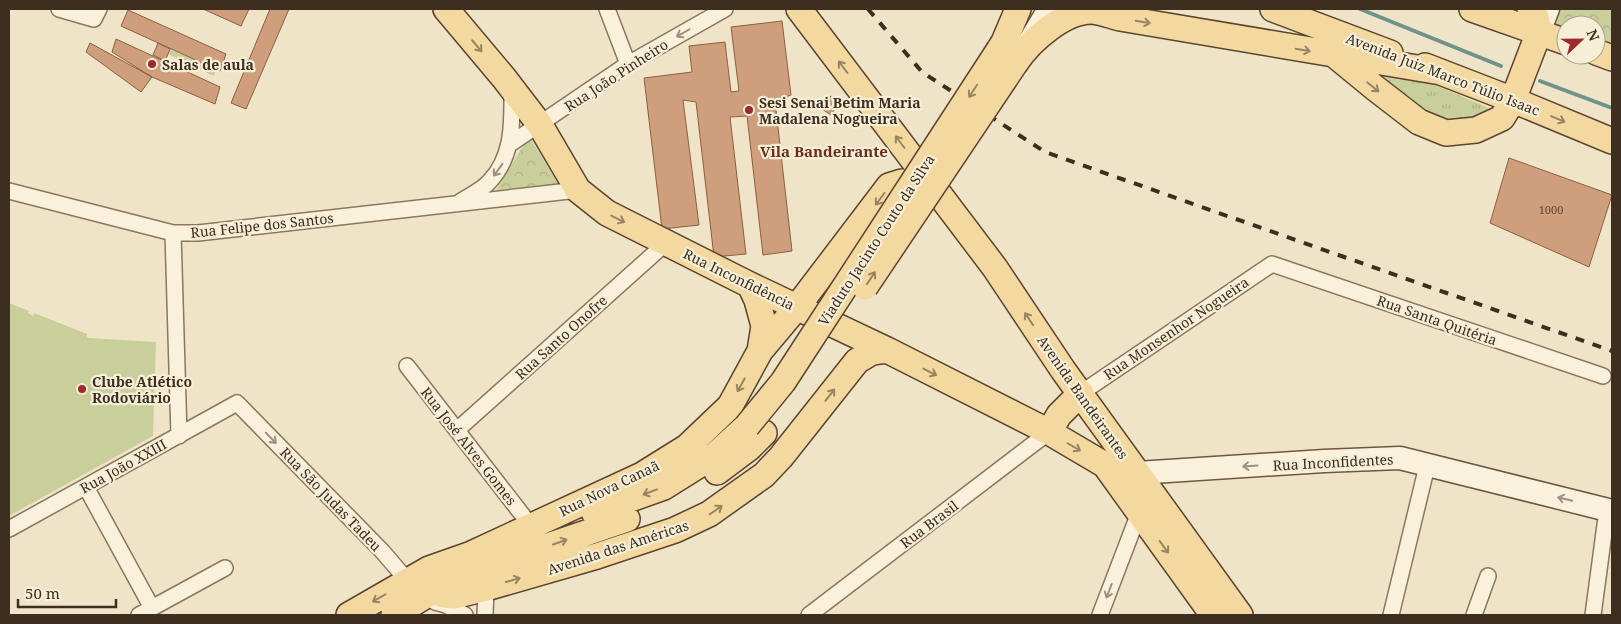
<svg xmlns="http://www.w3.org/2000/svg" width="1621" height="624" font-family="'Noto Serif',serif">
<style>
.grass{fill:url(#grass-tufts)}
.forest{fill:url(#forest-crowns)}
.pitch{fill:#c9cf9b}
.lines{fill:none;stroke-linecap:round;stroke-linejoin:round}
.stream{stroke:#6f938a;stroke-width:4}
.building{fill:#cf9f7d;stroke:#8d5f41}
.street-casing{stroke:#8d765c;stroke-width:18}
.secondary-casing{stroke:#6f573f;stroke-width:25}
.primary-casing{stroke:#5b4430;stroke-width:28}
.street{stroke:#faf1dc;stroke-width:15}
.secondary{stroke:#faf1dc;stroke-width:22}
.primary{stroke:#f3d9a0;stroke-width:25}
.rail{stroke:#3d2e20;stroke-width:4;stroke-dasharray:9 9;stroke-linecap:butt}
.primary-bridge-casing{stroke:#5b4430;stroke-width:28;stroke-linecap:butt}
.primary-bridge{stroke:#f3d9a0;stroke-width:25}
.oneway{stroke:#988460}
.oneway2{stroke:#9c907e}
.poi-dot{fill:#9e2a2b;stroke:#f7eed8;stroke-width:2}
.labels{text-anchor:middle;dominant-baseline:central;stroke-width:4.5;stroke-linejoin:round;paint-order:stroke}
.number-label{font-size:11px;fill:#624a37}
.poi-label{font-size:14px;font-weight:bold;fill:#3d2e20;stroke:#f7eed8;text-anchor:start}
.street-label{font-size:14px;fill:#3d2e20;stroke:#f7eed8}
.neighbourhood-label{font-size:15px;font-weight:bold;fill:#6b2e1e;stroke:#f7eed8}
</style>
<defs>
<pattern id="grass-tufts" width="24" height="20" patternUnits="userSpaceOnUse" patternTransform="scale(1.25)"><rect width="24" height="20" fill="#c9cf9b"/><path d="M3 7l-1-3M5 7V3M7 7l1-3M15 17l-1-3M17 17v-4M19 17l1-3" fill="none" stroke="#aeb285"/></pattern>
<pattern id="forest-crowns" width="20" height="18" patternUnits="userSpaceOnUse" patternTransform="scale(1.25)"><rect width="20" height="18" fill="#c9cf9b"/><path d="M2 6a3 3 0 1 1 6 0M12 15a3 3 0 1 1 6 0" fill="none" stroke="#aeb285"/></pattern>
</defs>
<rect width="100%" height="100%" fill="#f0e4c8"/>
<path class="grass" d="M1371,72L1426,81L1489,108L1464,125L1430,121Z"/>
<path class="forest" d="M1556,9H1612V44L1596,39V25H1566V31L1549,26Z
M171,49L216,69L214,76L168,54Z
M529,136L558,184L496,190Z"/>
<path class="pitch" d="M9,303L29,311L28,313L33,316L34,313L87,334V337L89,338L156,342L153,436L9,516Z"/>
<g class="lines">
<path class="stream" d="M1360,9L1501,66
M1540,81L1612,108"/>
</g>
<path class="building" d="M203,9H249L241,26Z
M270,9H289L246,109L231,103Z
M128,10L226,54L220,71L121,26Z
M782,21L791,95L775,101L792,251L763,255L747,116L730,117L746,254L714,257L696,102L683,100L699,225L662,229L644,78L692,72L689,46L725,42L731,92L739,91L731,27Z
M116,39L220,87L215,104L152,77L112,52Z
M90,43L152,77L141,92L86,52Z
M158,43L170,49L165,61L153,55Z
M830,96L839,102L831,115L822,109Z
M1509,158L1612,195L1589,267L1490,223Z"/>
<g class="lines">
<defs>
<path id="street" d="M59,9L94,19L99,9
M607,9L628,64
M510,144L628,64L725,9
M9,191L173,233H198L578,190
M460,202C469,196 482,190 489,182C514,156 512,122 512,89
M173,233L179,436
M407,366L531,526
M1081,393L1272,264L1603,376
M457,430L666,243
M86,487L152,608
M9,529L237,403L382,551L413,587
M435,602L446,605L465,615
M139,615L225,568
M485,615L486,588
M809,615L1049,432
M1100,615L1139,513
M1391,615L1427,466
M1474,615L1488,576
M1593,615L1607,510"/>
<path id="secondary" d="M1539,32L1548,9
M1029,42L1049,9
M1137,473L1324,461L1400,458L1612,511"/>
<path id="primary" d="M446,9L504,78L540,125L578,190L607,213L750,285L887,350L1049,432L1105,465L1213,615
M799,9L995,268L1063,370L1240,615
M1273,9L1390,53
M1472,9L1566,42
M999,50L1004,42L1018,9
M1596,52L1612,58
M1336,56L1375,88L1419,122L1446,133L1476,130L1502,118L1513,100L1539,32L1536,17L1530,9
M1016,62C1031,40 1065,10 1093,11C1102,12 1112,16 1120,18L1441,72
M1425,66L1513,100L1612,141
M750,285L757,300L764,326L760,351
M1049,432L1059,415L1081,393
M717,472L749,448L764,433
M594,512L664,487L715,455L747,426
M467,556L642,475L687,447L730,406L760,351L797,307L889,186L902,182L928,196
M433,591L443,595L454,596L486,588L597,556L675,530L709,514L764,475L781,457L857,361L872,352L887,350
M349,615L429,569L483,550
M394,615L433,591L507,560L627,519"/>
</defs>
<use href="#street" class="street-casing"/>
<use href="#secondary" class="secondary-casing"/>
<use href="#primary" class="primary-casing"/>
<use href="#street" class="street"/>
<use href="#secondary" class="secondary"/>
<use href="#primary" class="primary"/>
<path class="rail" d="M868,9L922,72L1045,152L1612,351"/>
<defs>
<path id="primary-bridge" d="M865,287L1016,62
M747,426L783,382L999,50"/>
</defs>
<use href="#primary-bridge" class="primary-bridge-casing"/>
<use href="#primary-bridge" class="primary-bridge"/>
</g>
<defs><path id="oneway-shaft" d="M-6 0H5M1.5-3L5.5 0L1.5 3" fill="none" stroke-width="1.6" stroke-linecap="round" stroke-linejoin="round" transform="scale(1.25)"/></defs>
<g class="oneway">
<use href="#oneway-shaft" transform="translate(1143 22) rotate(10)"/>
<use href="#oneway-shaft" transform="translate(477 46) rotate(50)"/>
<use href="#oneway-shaft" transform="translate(1303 50) rotate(10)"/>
<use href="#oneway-shaft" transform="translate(843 67) rotate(-127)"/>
<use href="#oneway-shaft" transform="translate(1373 87) rotate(39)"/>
<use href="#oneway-shaft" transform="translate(973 91) rotate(123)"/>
<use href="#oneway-shaft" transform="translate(1558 119) rotate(23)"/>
<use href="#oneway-shaft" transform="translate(900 142) rotate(-127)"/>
<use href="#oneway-shaft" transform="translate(880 199) rotate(127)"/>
<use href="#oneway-shaft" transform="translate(618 219) rotate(27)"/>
<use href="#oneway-shaft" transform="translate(871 278) rotate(-56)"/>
<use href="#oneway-shaft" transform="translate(1029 319) rotate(-124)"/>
<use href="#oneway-shaft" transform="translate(930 372) rotate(27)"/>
<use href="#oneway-shaft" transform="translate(741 385) rotate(119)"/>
<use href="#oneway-shaft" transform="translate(830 395) rotate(-52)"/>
<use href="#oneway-shaft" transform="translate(1074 447) rotate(30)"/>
<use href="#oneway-shaft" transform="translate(650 492) rotate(159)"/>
<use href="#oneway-shaft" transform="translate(716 510) rotate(-35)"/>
<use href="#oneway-shaft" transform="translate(560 542) rotate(-19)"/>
<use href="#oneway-shaft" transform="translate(1164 547) rotate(54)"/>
<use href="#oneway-shaft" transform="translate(513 580) rotate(-16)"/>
<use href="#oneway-shaft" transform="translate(379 598) rotate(150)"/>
</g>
<g class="oneway2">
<use href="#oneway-shaft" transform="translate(683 33) rotate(150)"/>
<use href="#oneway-shaft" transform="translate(498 170) rotate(126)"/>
<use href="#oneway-shaft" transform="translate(271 438) rotate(46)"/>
<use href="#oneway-shaft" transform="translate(1250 466) rotate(176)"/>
<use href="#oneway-shaft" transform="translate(1565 499) rotate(-166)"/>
<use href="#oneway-shaft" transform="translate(1109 591) rotate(111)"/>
</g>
<g class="poi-dot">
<circle cx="152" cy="64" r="5"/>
<circle cx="749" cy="110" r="5"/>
<circle cx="82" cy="389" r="5"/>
</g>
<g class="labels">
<g class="number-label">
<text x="1551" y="209">1000</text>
</g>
<g class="poi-label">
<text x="162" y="64">Salas de aula</text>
<text x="759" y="102">Sesi Senai Betim Maria<tspan x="759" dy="16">Madalena Nogueira</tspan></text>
<text x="92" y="381">Clube Atlético<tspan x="92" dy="16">Rodoviário</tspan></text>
</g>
<g class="street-label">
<text transform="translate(1443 74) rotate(21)">Avenida Juiz Marco Túlio Isaac</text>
<text transform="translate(616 75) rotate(-33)">Rua João Pinheiro</text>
<text transform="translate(262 225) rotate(-6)">Rua Felipe dos Santos</text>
<text transform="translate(876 240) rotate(-57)">Viaduto Jacinto Couto da Silva</text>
<text transform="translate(739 279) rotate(26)">Rua Inconfidência</text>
<text transform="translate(1437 320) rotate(19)">Rua Santa Quitéria</text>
<text transform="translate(1176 328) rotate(-34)">Rua Monsenhor Nogueira</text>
<text transform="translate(561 337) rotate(-42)">Rua Santo Onofre</text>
<text transform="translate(1083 397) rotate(55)">Avenida Bandeirantes</text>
<text transform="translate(469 446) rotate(52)">Rua José Alves Gomes</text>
<text transform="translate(1333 462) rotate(-3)">Rua Inconfidentes</text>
<text transform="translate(123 466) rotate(-29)">Rua João XXIII</text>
<text transform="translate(609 488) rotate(-26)">Rua Nova Canaã</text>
<text transform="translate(331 499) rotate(46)">Rua São Judas Tadeu</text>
<text transform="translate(929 524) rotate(-37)">Rua Brasil</text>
<text transform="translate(618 547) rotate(-18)">Avenida das Américas</text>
</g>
<g class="neighbourhood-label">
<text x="824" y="151">Vila Bandeirante</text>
</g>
</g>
<rect width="1621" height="624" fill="none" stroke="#3d2e20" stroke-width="20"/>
<g transform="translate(1581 40) rotate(68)"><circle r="24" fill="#f7eed8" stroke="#ada18e"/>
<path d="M0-4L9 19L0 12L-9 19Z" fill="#9e2a2b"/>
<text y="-8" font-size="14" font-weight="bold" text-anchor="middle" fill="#3d2e20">N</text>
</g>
<path d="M18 599v8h98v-8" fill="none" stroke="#3d2e20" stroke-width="2.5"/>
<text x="25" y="599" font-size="15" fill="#3d2e20" stroke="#f7eed8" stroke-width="4" paint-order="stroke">50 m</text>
</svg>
